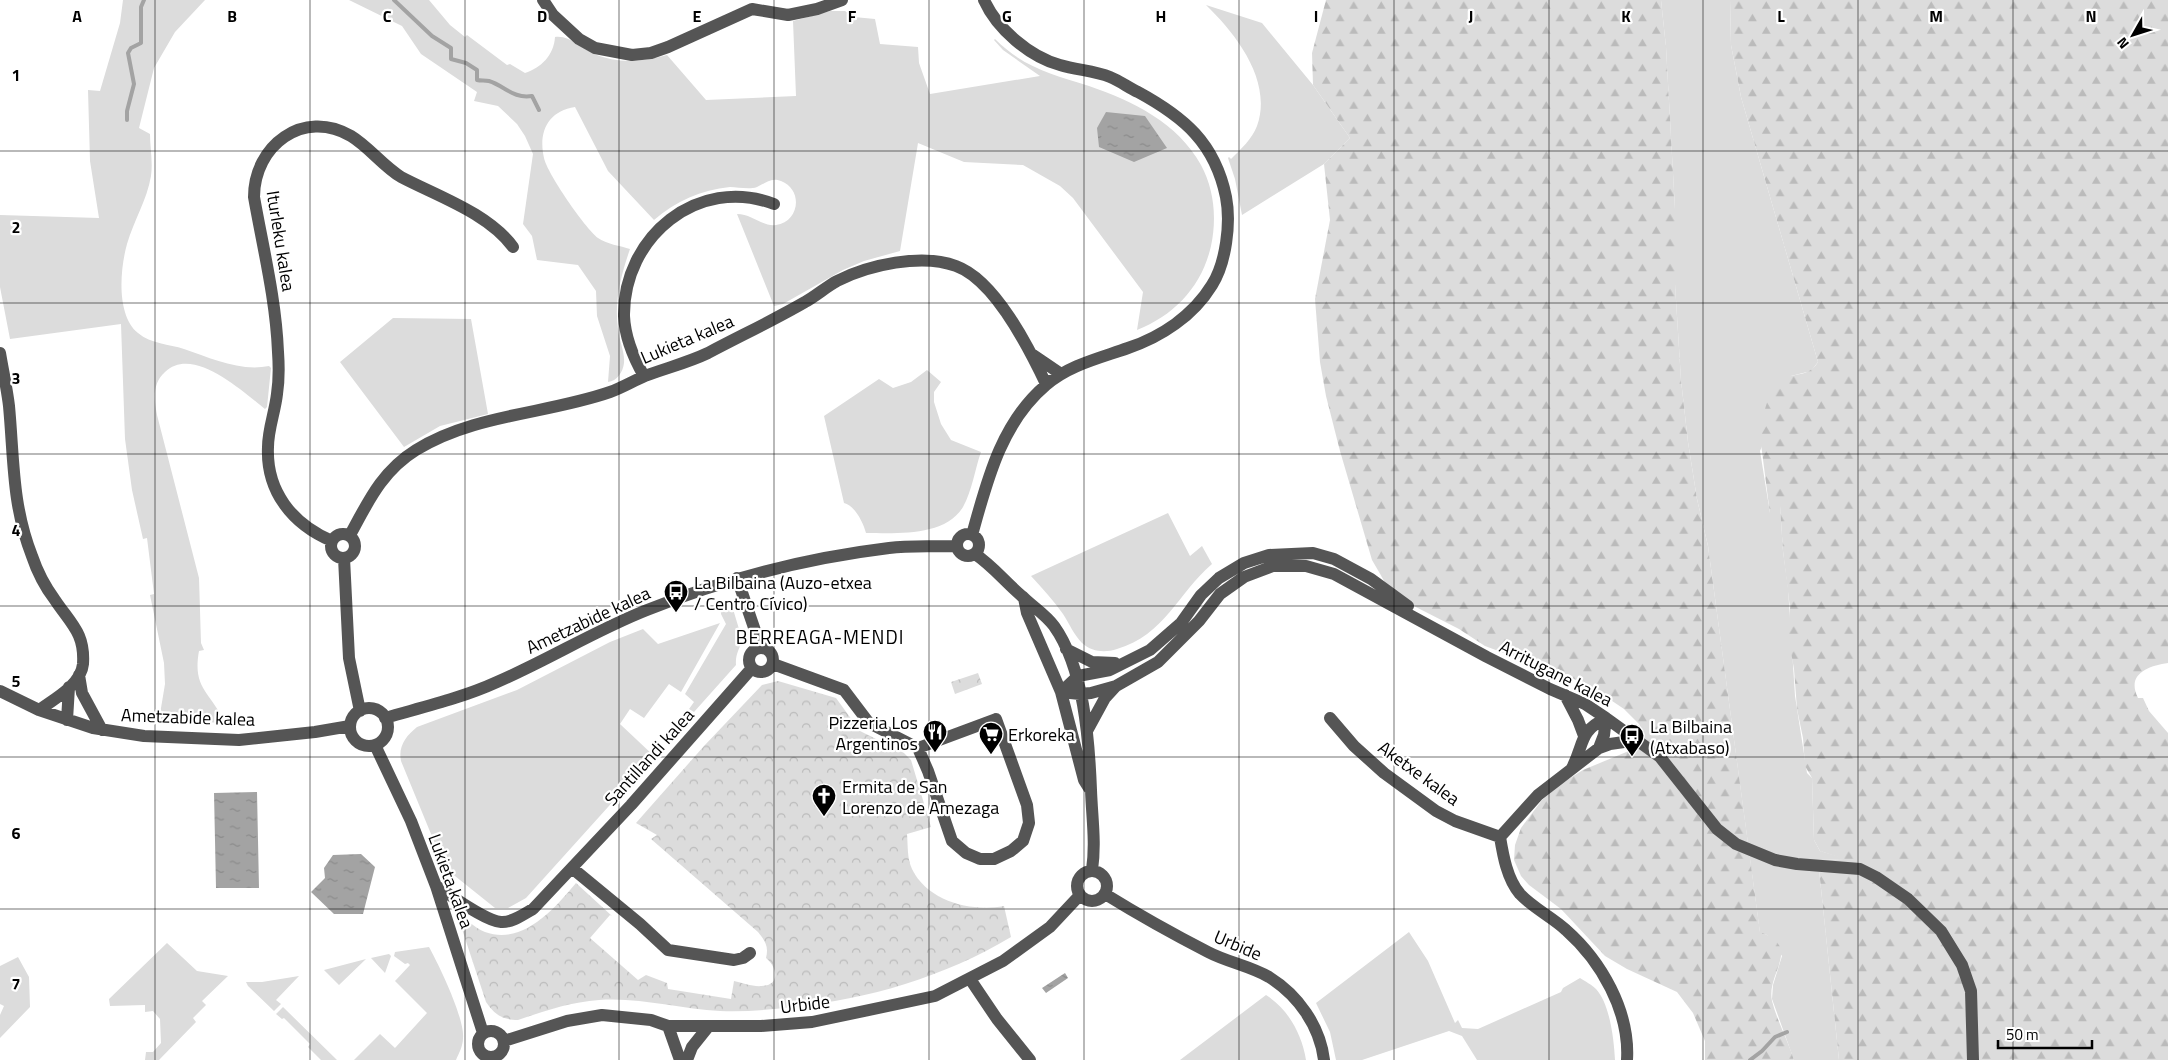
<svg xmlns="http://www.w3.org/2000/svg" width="2168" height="1060" font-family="'Titillium Web',sans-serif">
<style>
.grass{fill:#dcdcdc}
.forest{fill:url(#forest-firs)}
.park{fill:url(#park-crowns)}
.water{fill:url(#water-ripples)}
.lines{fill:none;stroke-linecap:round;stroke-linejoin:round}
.stream{stroke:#a3a3a3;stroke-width:4}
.minor{stroke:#555;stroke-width:12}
.grid{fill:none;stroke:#000;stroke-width:1;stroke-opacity:0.55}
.labels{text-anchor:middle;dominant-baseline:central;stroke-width:4.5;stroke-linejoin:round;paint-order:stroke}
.street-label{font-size:18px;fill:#000;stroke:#fff}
.poi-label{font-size:18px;fill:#000;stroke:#fff;text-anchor:start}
.neighbourhood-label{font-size:19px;letter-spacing:1px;fill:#000;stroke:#fff}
.grid-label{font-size:16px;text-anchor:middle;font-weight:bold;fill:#000;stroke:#fff;stroke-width:4.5;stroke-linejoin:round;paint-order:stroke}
</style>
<defs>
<pattern id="forest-firs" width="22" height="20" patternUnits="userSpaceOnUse" patternTransform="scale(1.25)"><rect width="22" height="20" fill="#dcdcdc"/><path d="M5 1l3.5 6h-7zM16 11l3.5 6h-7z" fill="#bbb"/></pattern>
<pattern id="park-crowns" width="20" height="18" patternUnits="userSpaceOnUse" patternTransform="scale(1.25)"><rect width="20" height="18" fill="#dcdcdc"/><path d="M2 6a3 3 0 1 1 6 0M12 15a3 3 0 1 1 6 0" fill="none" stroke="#bbb"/></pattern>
<pattern id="water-ripples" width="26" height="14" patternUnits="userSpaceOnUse" patternTransform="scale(1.25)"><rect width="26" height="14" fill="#a3a3a3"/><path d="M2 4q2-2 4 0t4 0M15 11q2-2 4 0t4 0" fill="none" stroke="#8b8b8b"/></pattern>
</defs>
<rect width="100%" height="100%" fill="#fff"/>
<path class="grass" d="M123,0H205L175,32L154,68L139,128L150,134C150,147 153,162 151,176C147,200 134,220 127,244C120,269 116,315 138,333C151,344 169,344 184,349C211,358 240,372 269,366L271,368L267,407L265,409C242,391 193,345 165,372C152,384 154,399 157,415L199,578L201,643L204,650L199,651C192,689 211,692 225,723L159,720L165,684L164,663L150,595L154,594L147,538L143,539L132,490L125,439L121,324L10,339L0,287V215L99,218L90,161L88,90L100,91L120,23Z
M349,0H429L450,25L465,37L467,35L507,65L510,64L525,73C541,68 554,55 555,37C570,35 581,48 594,54C618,64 642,62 667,55L706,100L796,96L793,21L830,11H845L854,17L875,19L880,44L918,47L919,63L930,94L1040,76L1003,50L994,40L995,39C1024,68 1052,74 1089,86C1133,101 1178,123 1201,165C1214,189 1217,218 1211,246C1202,286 1175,315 1137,330L1143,292L1073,198L1060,186L1023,165L964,162L918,143L900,251L864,261L843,270L783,304L774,306L737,214C752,214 763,227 776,225C799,222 804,190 781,181C771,177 766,183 757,187C749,190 738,187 730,187C701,190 676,201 654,220L608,171L575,107C548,111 538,132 544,158C547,173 585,228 598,238C606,244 621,246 630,249C621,275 614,301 618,329C619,340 625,352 624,363C623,372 617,381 608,382L610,356L597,316L596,291L578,265L537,260L532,236L523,224L533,154L525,136L517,124L498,106L474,101L477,92L421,54L402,26Z
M1661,0H1730L1731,45L1741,97L1818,362L1811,371L1791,376L1760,451L1770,513L1780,505L1783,551L1788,588L1795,696L1807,773L1812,778L1814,840L1820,851L1847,859L1818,860L1839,1060H1794L1772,999L1773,985L1782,956L1767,935L1760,933L1708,546L1697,499L1688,442L1681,380L1675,284V209L1666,47Z
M1206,5L1262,23L1313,85L1350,138L1324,164L1242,215L1235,179L1228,158L1229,157L1231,159C1241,149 1252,139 1257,126C1273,81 1236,34 1206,5Z
M393,318L471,319L488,414L440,426L404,447L340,362Z
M927,370L941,382L934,392V402L941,424L951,440L981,452C975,469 972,491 963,507C945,537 896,533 866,533C863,522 855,506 844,503L824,416L879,379L893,388L911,382Z
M1168,513L1190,556L1202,546L1212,564C1177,594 1165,635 1117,649C1105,653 1092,652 1082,643C1074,635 1069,623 1063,614C1053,600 1042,588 1031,576Z
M720,601L733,609L742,639C740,649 735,654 736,665L694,712L689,709L694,702L685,694L726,624L721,614Z
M720,623L681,692L669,684L644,718L630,709L620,724L654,756L526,898L508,908H495L445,868L401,761C398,746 406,736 417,727L517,690L610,642L643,629L658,644Z
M1409,932L1428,961L1455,1023L1458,1020L1462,1028L1478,1029L1561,992L1563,988L1580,978C1585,981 1592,985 1596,989C1610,1004 1614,1040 1615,1060H1477L1462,1036L1449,1031L1362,1060H1336L1330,1032L1316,1003Z
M167,943L197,971L228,976L202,1001L206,1005L193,1018L196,1022L159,1060H145L146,1052H153L161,1043L160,1019L153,1011L145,1012V1005L110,1006L109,999Z
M429,947C439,965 465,1019 463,1038C463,1046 459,1053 456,1060H354L380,1034L395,1048L427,1013L395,981L410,965L408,963L405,964L394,956L395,952Z
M389,954L391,956L385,973L371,958Z
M18,957L29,977L30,1007L0,1038V1015L4,1006L0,1004V966Z
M366,959L339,985L324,970Z
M299,976L276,1000L281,1004L274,1011L248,986L246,982H262Z
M1266,995C1288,1009 1302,1034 1306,1060H1180Z
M283,1007L337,1060H321L308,1047L310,1044L284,1018L282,1019L276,1014Z"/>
<path class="forest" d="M1326,0H1661L1666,47L1675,209V284L1681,380L1688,442L1697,499L1708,546L1760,932C1803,948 1766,972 1772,1001C1777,1021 1788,1040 1794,1060H1705V1041L1693,1013L1677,992L1627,969L1605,956L1561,909L1529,885L1521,876L1514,860L1515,845L1521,828L1542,800L1562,783L1583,770L1636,748L1640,745L1645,735L1639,724L1624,709L1587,684L1485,646L1459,629L1408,603L1386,584L1372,560L1340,451L1326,396L1320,362L1315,299L1330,220L1324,164L1350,138L1313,85L1312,53Z
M1730,0H2168V663C2148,666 2126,674 2138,698H2143L2149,711L2168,733V1060H1839L1818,860L1844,859L1820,851L1814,840L1812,778L1805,766L1803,738L1797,709L1794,669L1788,635L1790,608L1783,551L1780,506L1770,514L1760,436C1762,417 1768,385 1788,377C1800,373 1810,375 1818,362L1741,97L1731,45Z"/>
<path class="park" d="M978,673L982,684L955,694L951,682Z
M778,681L836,698L860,731L904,753L911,760L931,827L907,834C908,846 907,859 912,869C928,902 972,912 1004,906L1011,937C944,977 869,999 792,1007C768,1010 744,1012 720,1011C680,1009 639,997 599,1000C571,1002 544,1011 518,1020C502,1020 494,1014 486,1002L460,923L468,922C474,925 479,930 485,932C523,946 555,908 576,883L612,916L610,915L590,938L638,980L646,975L667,983L668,989L731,999L734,981C743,983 753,987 762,986C781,985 777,967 766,958C769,946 765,941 758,932L651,839L657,835L636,823L704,746L762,685Z"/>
<path class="water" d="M1106,112L1145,116L1167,148L1134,162L1099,147L1097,128Z
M257,792L259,888H216L214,793Z
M361,854L375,867L363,914H334L311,892L325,878L324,868L333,855Z
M1065,973L1068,978L1046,993L1042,988Z"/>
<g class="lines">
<path class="stream" d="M394,0L432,36L451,48V59L466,63L477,70V80C481,81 485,80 489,81C505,86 513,99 532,96L539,110
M127,120V111L134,84L128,53L131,48L141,43V7L144,0
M1750,1060L1762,1051L1775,1037L1787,1032"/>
<path class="minor" d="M543,0L553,15L579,39L595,48L632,55L651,53L668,47L752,9L788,15L817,9L842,0
M0,353C3,371 7,389 9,406C14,460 12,505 32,556C37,571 46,588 55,600C71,624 85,633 83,664C81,685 54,699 39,710
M1033,355L1061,374
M644,376C633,357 625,338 624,316C623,237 698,175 774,204
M331 546a12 12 0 1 1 24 0a12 12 0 1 1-24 0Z
M957 545a11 11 0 1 1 22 0a11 11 0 1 1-22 0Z
M350,535C368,502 382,471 416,450C474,414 547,414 610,392C622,388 633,381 645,376C666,368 687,363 708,353C740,336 774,320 805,302C816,296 826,287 837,281C868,265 922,253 956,266C995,280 1029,348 1046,384
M972,535C987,481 1001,423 1046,385C1069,365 1100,358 1128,348C1161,337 1193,316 1212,285C1226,263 1231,223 1226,197C1215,143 1184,117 1138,92C1129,88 1120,81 1110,77C1095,71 1077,70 1060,65C1030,57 997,29 984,0
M332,541C292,524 266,491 268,447C268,429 275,412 277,394C279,381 279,366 278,352C276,300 263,248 254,197C254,146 303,108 351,136C369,147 383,166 401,177C437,196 488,213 513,247
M975,554C993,566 1006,583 1023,597C1033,607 1045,614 1054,626C1084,668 1089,739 1091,790C1092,818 1096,843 1092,870
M344,558L349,658L360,711
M737,578L761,648
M1024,598L1027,613L1061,692L1084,780L1089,788
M749 660a12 12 0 1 1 24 0a12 12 0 1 1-24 0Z
M1066,649L1092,662L1115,663
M773,664L844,690L869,723L918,748L928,771L952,841L966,853L980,859H994L1011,851L1023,841L1029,823L1027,805L996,719L918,748
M79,675L82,693L102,730
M0,691L39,710L93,728L144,736L239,740L315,732L350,726
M1061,692L1080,694L1091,693L1116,686L1158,662L1199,621L1220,594L1244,577L1273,566H1306L1334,574L1487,657L1550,689L1585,704L1606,718L1660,757L1717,829L1736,844L1775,860L1797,864L1860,869L1876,877L1908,899L1941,931L1962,965L1971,991L1973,1060
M1061,692L1078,676L1110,670L1150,650L1181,623L1201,595L1219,578L1244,563L1269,555L1313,553L1334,559L1371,579L1408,606
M1565,695L1578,720L1584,736
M350 727a19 19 0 1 1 38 0a19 19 0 1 1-38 0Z
M385,718C423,707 462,698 497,682C548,660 596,630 647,610C725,579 806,558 889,548C911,545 935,547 957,546
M1330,718L1354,746L1384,773L1436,811L1455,821L1500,837
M67,720L69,687
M1087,731L1105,698L1116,686
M375,745L411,821L436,886L483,1033
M1599,748L1604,735L1606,718
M1572,768C1585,743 1578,732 1606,718
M572,868L640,924L668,950L734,960L743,958L750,953
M1077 886a15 15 0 1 1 30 0a15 15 0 1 1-30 0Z
M436,886C451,895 485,921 501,922C512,923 524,914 533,909L631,805L752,668
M1105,894C1139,915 1173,934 1208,952C1227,962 1250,966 1269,977C1298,995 1320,1026 1324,1060
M970,979L997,1019L1030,1060
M668,1026L680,1060
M478 1044a13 13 0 1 1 26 0a13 13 0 1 1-26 0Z
M504,1041L567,1021L602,1015L651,1020L668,1026H761L812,1022L935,996L1003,961L1050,927L1080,895
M687,1060L692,1047L708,1027
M1627,1060C1630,1011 1601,961 1566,930C1552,917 1533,908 1520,894C1507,879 1503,855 1500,837L1538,795L1599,748L1610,744L1638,740"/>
</g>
<path class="grid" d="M155,0V1060M310,0V1060M465,0V1060M619,0V1060M774,0V1060M929,0V1060M1084,0V1060M1239,0V1060M1394,0V1060M1549,0V1060M1703,0V1060M1858,0V1060M2013,0V1060M0,151H2168M0,303H2168M0,454H2168M0,606H2168M0,757H2168M0,909H2168"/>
<defs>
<symbol id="bus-pin" viewBox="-11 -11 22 30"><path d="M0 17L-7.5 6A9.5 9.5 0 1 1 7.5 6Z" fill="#000" stroke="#fff"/><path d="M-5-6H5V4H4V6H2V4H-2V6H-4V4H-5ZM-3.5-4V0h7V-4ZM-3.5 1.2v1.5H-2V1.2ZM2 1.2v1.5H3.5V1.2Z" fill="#fff"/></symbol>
<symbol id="restaurant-pin" viewBox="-11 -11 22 30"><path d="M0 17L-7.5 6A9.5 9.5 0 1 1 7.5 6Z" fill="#000" stroke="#fff"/><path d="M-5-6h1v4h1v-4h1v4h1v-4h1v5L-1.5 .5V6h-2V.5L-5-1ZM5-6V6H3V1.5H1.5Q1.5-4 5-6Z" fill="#fff"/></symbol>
<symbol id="supermarket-pin" viewBox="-11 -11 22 30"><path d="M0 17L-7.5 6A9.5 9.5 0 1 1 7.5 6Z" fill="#000" stroke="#fff"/><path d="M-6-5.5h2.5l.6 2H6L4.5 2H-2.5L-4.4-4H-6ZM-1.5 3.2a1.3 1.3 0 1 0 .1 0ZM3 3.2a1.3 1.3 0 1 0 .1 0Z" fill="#fff"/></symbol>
<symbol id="church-pin" viewBox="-11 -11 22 30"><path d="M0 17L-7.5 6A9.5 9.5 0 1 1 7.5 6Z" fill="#000" stroke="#fff"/><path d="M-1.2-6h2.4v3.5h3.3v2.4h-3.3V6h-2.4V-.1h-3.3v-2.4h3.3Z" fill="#fff"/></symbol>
</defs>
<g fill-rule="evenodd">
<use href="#bus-pin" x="662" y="578" width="28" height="38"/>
<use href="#restaurant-pin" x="921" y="718" width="28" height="38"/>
<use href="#supermarket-pin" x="977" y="720" width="28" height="38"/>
<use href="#bus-pin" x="1618" y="722" width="28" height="38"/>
<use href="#church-pin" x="810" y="782" width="28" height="38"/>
</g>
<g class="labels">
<g class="street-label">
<text transform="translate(281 241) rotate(81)">Iturleku kalea</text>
<text transform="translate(687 339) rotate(-23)">Lukieta kalea</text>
<text transform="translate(588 620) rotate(-25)">Ametzabide kalea</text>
<text transform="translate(1556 673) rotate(27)">Arritugane kalea</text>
<text transform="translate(188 717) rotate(2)">Ametzabide kalea</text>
<text transform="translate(649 757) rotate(-48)">Santillandi kalea</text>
<text transform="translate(1419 773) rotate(36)">Aketxe kalea</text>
<text transform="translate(451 881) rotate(70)">Lukieta kalea</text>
<text transform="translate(1238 945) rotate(23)">Urbide</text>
<text transform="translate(805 1004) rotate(-7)">Urbide</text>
</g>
<g class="poi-label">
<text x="694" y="582">La Bilbaina (Auzo-etxea<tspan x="694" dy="21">/ Centro Cívico)</tspan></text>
<text x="918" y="722" text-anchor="end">Pizzeria Los<tspan x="918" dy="21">Argentinos</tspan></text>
<text x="1650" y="726">La Bilbaina<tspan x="1650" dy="21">(Atxabaso)</tspan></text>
<text x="1008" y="734">Erkoreka</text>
<text x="842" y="786">Ermita de San<tspan x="842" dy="21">Lorenzo de Amezaga</tspan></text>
</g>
<g class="neighbourhood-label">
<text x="820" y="636">BERREAGA-MENDI</text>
</g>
</g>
<g class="grid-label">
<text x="77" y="22">A</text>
<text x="232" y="22">B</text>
<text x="387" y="22">C</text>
<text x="542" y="22">D</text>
<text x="697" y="22">E</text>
<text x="852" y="22">F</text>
<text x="1007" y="22">G</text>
<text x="1161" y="22">H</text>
<text x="1316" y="22">I</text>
<text x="1471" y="22">J</text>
<text x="1626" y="22">K</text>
<text x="1781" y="22">L</text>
<text x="1936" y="22">M</text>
<text x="2091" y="22">N</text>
<text x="16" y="81">1</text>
<text x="16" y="233">2</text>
<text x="16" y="384">3</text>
<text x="16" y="536">4</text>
<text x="16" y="687">5</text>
<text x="16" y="839">6</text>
<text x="16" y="990">7</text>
</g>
<g transform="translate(2133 35) rotate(231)" stroke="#ffffff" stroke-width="4" paint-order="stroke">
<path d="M0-4L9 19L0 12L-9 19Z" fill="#000000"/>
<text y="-8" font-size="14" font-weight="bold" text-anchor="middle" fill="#000000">N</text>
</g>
<path d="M1998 1040v8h94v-8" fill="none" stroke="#000000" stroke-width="2.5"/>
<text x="2006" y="1040" font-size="15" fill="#000000" stroke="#ffffff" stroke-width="4" paint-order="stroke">50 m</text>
</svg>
